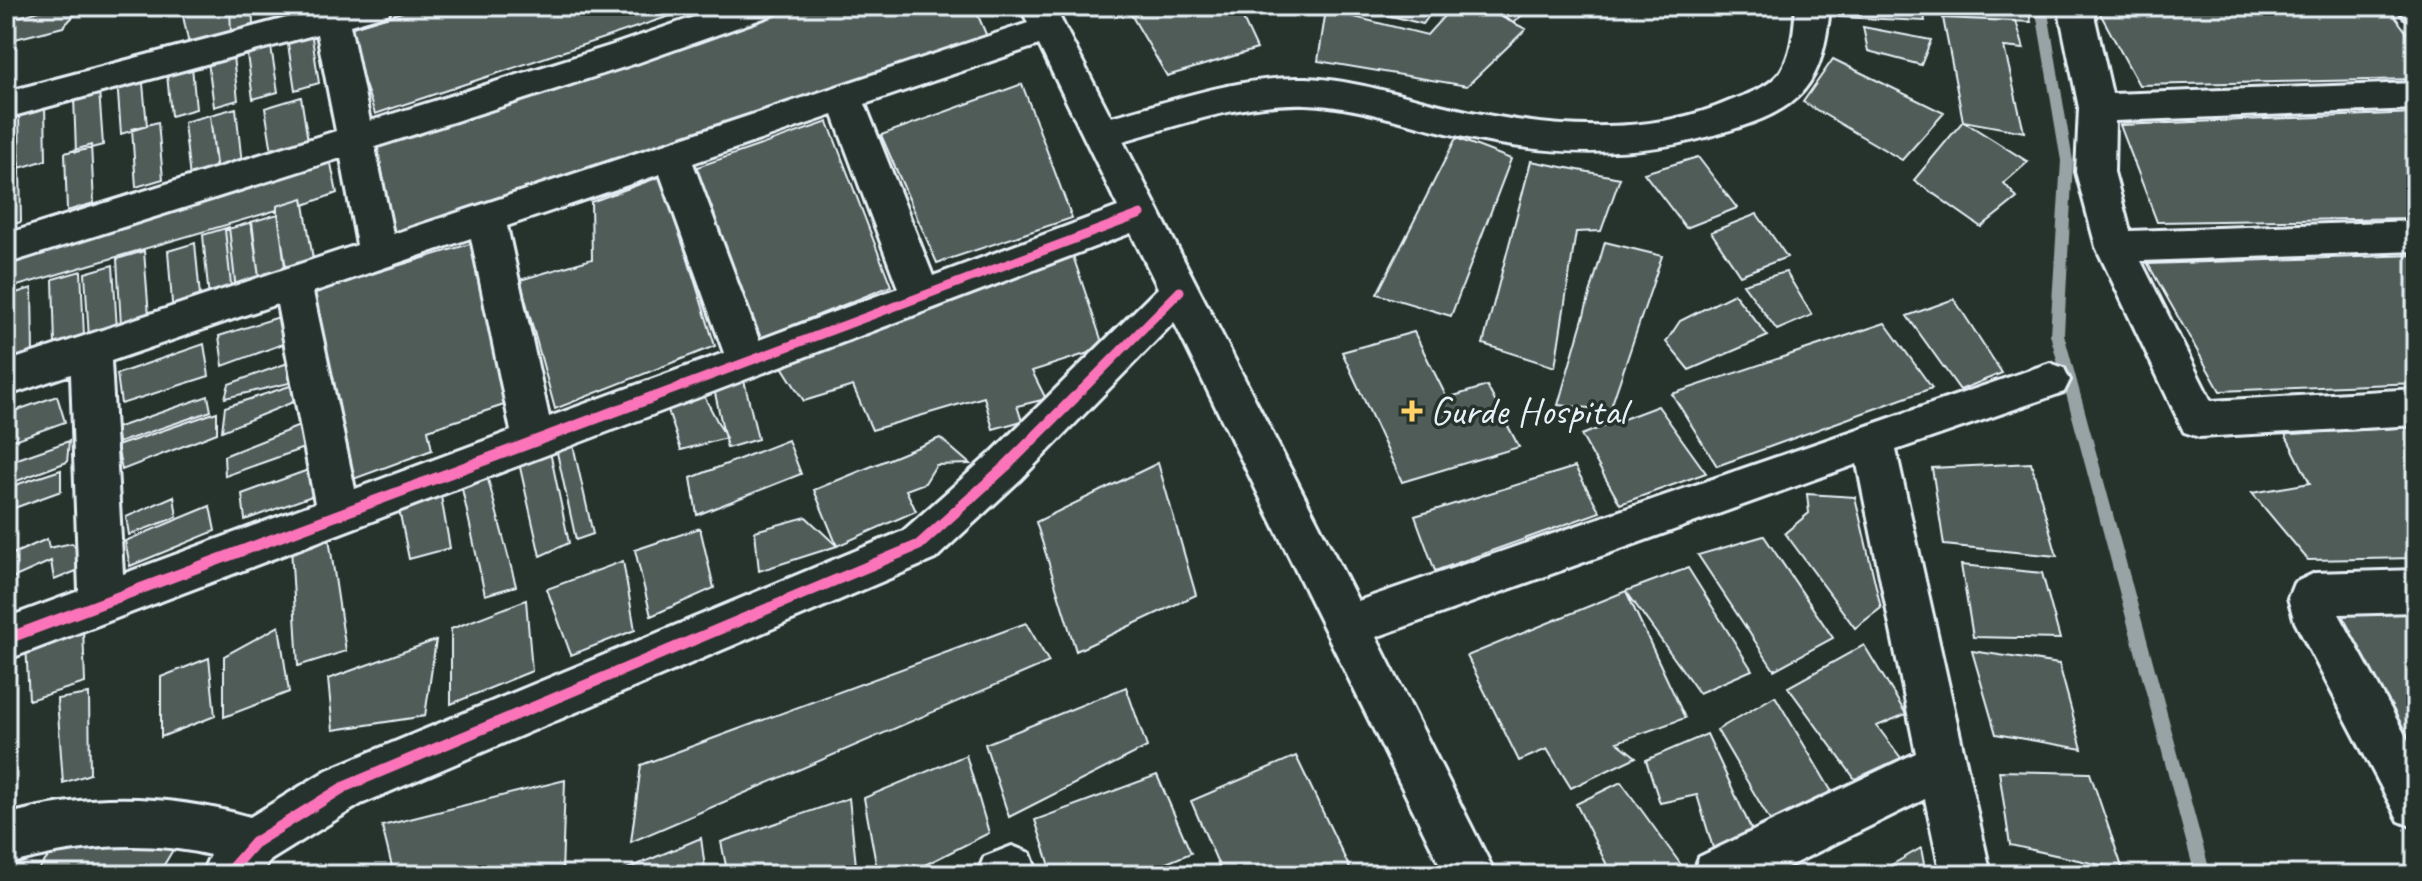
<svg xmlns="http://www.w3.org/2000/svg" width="2422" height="881" font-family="Caveat,sans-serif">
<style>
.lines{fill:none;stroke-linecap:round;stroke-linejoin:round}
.stream{fill:#98a3a5;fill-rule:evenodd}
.building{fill:#505c59;stroke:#e8f1f8;stroke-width:2}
.minor-casing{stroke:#e8f1f8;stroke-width:6}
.minor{fill:#26332d;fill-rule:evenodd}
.cycleway-far1-casing{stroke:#26332d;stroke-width:13}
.cycleway-casing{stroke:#26332d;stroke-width:16}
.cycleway-far1{stroke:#fb73b8;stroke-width:9}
.cycleway{stroke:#fb73b8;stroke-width:11}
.poi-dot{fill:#ffd166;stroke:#26332d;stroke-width:3}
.labels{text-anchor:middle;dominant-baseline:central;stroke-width:7;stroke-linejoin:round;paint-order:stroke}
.poi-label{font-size:40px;fill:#e8f1f8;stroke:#26332d;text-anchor:start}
</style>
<rect width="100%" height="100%" fill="#26332d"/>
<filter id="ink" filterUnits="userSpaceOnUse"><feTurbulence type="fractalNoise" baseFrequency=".0125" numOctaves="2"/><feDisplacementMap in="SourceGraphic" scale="16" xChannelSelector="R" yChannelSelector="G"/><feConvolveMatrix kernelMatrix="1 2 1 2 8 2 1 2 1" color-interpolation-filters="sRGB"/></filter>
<g filter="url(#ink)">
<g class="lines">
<path class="stream" d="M2035,6H2047L2073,161L2064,334L2211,875H2195L2050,334L2061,161Z"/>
</g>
<path class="building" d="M57,6H83L63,27L7,41L8,20Z
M181,6H230L231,34L189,45Z
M230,6H252L253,25L231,34Z
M422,6H700L375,114L346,29Z
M804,6H974L988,39L393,233L377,143Z
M1126,6H1237L1257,49L1167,76Z
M1353,6H1436L1423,24Z
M1453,6H1479L1526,29L1467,86L1318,61L1326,10L1427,35Z
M1491,6H1533L1513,23Z
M1836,6H1923L1925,21L1838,17Z
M1941,6H2027L2031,22L1943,18Z
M2096,6H2387L2416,45V79L2139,85Z
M1943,18L2016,21L2024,49L2004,47L2024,132L1963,121Z
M1863,27L1931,40L1921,65L1868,51Z
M311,31L319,83L295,90L287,38Z
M270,40L278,92L253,99L246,47Z
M232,48L238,100L214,107L207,54Z
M191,56L196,109L171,116L166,63Z
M1833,59L1944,113L1902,160L1803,102Z
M142,73L147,126L121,134L117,80Z
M1022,84L1072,218L937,263L881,135Z
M99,90L103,145L76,152L74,97Z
M301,97L311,160L275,171L265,108Z
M45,105L46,160L20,168L19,112Z
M236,108L242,164L217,172L210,115Z
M2416,113V218L2157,222L2120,125Z
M210,115L216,171L190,179L184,122Z
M1963,121L2028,162L2004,183L2017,198L1981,227L1914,180Z
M158,122L163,179L136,187L132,129Z
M828,122L891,286L761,338L694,168Z
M1456,138L1511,159L1451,316L1377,294Z
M91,145L94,203L67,211L65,153Z
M1698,157L1737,208L1686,228L1644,173Z
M330,159L337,193L304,205L303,198L277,206V210L14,287L12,257Z
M1531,161L1620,178L1601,231L1576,232L1555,367L1483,344Z
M20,163L21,222L6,226V167Z
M662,176L715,346L555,409L520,280L592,259L591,202Z
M303,198L313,259L285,267L277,206Z
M278,214L287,276L260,284L251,222Z
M1757,214L1787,257L1740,275L1711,232Z
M252,222L260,285L232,294L225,230Z
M229,227L236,290L209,299L203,235Z
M476,242L507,404L428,430L432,450L351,480L312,292Z
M1605,242L1662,256L1610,410L1558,405Z
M195,243L201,307L173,316L168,251Z
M144,251L149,316L121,325L117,259Z
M2416,255V383L2220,391L2148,264Z
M1073,256L1104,348L1032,371L1046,399L1017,406L1022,421L993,429L984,397L872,430L853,386L804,401L781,365Z
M113,265L117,330L89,339L85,273Z
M81,271L84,336L55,345L53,279Z
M1786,272L1812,315L1777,330L1743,284Z
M32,288L33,355L6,363V296Z
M1734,294L1768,336L1689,370L1666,342L1680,321Z
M1954,299L2002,373L1960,390L1907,316Z
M292,313L291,341L223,366L219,336Z
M1885,323L1932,388L1717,466L1672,394Z
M1414,332L1447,398L1487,386L1519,447L1402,482L1342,352Z
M204,344L209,376L121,404L117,374Z
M299,359L298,381L225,398L229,384Z
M743,376L758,439L727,448L713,384Z
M290,386L298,400L222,431L225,407Z
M703,394L726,438L681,450L667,407Z
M57,396L65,422L6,443V414Z
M208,396L211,411L118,443L116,428Z
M1658,406L1706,473L1620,504L1581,435Z
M217,412V433L122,470L117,446Z
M312,421L315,444L225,476L224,456Z
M2416,427V558L2308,560L2252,493L2310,483L2285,434Z
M553,434L571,436L593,534L576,540Z
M940,438L970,464L936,465L925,483L906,490L916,511L837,546L814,490Z
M788,440L801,474L697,515L691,478Z
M69,441L67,462L6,485V463Z
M548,442L569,543L540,556L517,454Z
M1158,463L1196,595L1076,651L1036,522Z
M2031,463L2057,556L1944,545L1932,468Z
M484,464L516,586L485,595L458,470Z
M322,465L323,492L245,520L242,494Z
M1575,467L1600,512L1435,571L1415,516Z
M61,470V491L6,511V488Z
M439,485L450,548L409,559L397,499Z
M1807,494L1855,497L1881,608L1855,628L1785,533L1809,513Z
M174,496L177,517L129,535L126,517Z
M210,506L215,531L130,566L125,541Z
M806,517L837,546L759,571L755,531Z
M700,528L714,588L651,616L635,550Z
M1764,536L1833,638L1774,670L1698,555Z
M329,538L346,651L298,666L291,547Z
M47,539L49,548L72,543L75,547L94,543L91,565L54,580L51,561L6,581V557Z
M623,561L635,630L571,655L547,589Z
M1961,565L2042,573L2060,639L1973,637Z
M1688,568L1752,670L1699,693L1626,591Z
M1626,591L1685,718L1617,742L1636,757L1571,788L1547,749L1519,761L1467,656Z
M526,600L532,671L451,704V629Z
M2331,608L2416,611V749Z
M1026,623L1049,662L631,842L641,765Z
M279,626L289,692L224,717V656Z
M83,627L85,683L29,700L26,644Z
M436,640L425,716L333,730L328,679Z
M1864,645L1906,714L1877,726L1901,758L1855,779L1788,687Z
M1972,651L2059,664L2082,749L1996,734Z
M209,658L215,716L161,737V677Z
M1126,687L1147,747L1009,817L985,744Z
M89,694L90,774L63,783L57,699Z
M1775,696L1832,792L1771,822L1717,730Z
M1707,734L1754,835L1713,848L1697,795L1660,803L1646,760Z
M966,755L989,833L905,875H878L864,798Z
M1296,756L1353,875H1223L1191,801Z
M1999,771L2090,773L2123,870L2010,845Z
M1157,775L1191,853L1137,875H1053L1035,820Z
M565,780L562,875H394L382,826Z
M1621,782L1682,866L1663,875H1612L1576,804Z
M849,798L857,875H728L721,842Z
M64,837L177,843L158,875H34Z
M701,838L706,875H613Z
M1921,848L1926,875H1874Z"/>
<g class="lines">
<defs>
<path id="minor" d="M312,6H393L388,14L350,25L370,121L613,45L726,6H780L775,14L637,63L375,147L393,234L1028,23L1020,6H1054L1111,117C1175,100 1239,76 1306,78C1355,80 1402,96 1449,107C1538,128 1645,139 1730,101C1748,94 1770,87 1781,71C1793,52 1794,27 1796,6H1830C1823,87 1801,109 1724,132C1635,160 1544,156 1455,135C1406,124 1357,106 1306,104C1243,102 1183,124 1123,141L1358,601L2050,363L2064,368L2070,380L2064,392L1896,450L1991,875H1941L1925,799L1771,875H1692L1699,857L1916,753L1857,464L1376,637L1496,875H1445L1174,322L1021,479L935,559L361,804L271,860L259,875H201L210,855C144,839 71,846 6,865V815C88,792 168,794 250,817L327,770L903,531L991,453L1158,288L1131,233L6,660V618L79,591L71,374L6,396V362L357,245L341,158L6,264V234L336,131L317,34L6,118V92L313,11ZM1039,45L1118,207L933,276L865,104ZM833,115L898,288L759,340L693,163ZM660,174L724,353L549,417L507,226ZM471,238L511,431L355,489L313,292ZM277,304L315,503L123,574L111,361Z
M2058,6H2092L2112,94L2416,83V109L2115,121L2114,172L2130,231L2416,221V251L2141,261L2211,401L2416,389V425L2199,437L2184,432L2096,247L2076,172L2079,108Z
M2397,6H2416V21L2404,17Z
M2416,570V612L2339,614L2416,755V828L2399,821L2295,622L2288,598L2294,583L2315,573Z
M1012,846L1030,853L1038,875H977L984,857Z"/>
</defs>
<use href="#minor" class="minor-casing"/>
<use href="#minor" class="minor"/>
<defs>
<path id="cycleway-far1" d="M648,399L1141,214
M1073,399L1180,291"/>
<path id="cycleway" d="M6,639L653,397
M226,875L254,843L344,787L919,545L1006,466L1075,397"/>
</defs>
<use href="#cycleway-far1" class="cycleway-far1-casing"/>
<use href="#cycleway" class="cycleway-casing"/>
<use href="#cycleway-far1" class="cycleway-far1"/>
<use href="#cycleway" class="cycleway"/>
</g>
</g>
<path class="poi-dot" d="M1408 399h8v8h8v8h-8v8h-8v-8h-8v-8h8z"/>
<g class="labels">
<g class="poi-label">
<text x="1430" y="411">Gurde Hospital</text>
</g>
</g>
<rect width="2422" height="881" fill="none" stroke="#26332d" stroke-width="32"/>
<rect x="16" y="16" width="2390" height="849" fill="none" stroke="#e8f1f8" stroke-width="3" filter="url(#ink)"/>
</svg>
